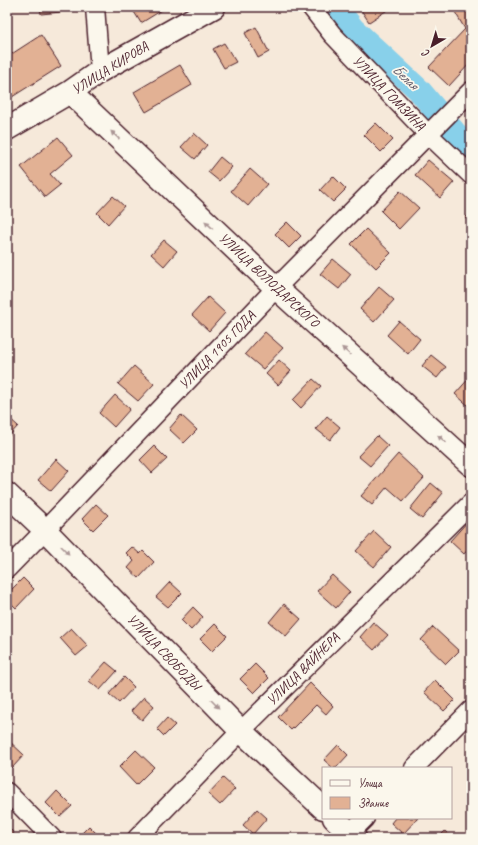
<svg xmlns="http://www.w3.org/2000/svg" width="478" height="845" font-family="Caveat,sans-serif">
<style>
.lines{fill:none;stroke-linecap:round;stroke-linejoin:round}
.river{stroke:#88d0ea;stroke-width:24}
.building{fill:#e2b194;stroke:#4a1f2b}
.minor-casing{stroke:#4a1f2b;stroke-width:21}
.major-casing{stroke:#4a1f2b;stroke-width:25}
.minor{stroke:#fbf7ec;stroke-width:18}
.major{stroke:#fbf7ec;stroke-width:22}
.oneway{fill:#ab9695}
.labels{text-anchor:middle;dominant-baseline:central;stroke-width:3.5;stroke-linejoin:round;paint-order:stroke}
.street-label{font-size:14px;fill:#4a1f2b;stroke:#fbf7ec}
.water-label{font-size:15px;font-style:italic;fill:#5d5464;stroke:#fbf7ec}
</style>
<rect width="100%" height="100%" fill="#f6e9da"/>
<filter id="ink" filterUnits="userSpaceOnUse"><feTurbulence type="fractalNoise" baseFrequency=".025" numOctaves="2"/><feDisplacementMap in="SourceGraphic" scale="8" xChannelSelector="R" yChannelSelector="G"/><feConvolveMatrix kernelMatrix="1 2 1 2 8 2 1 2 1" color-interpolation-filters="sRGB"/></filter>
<g filter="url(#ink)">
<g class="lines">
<path class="river" d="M336,7L353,29L419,90L455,133L471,150"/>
</g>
<path class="building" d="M40,7H60L61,12L41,14Z
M131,7H167L141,23Z
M359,7H392L369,22Z
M452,7H471V62L449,86L429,67L465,29Z
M256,27L269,52L258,58L245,33Z
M41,35L61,66L12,97L7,90V57Z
M224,43L236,62L224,68L213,49Z
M180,65L192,85L146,112L134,92Z
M376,123L393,140L381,152L364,135Z
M194,133L207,145L195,159L181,147Z
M58,137L73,155L50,174L60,185L45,197L21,167Z
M220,157L232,167L219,181L208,172Z
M428,160L454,182L440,198L415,175Z
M250,169L267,184L248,206L231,191Z
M333,176L346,189L333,202L320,190Z
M400,191L419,208L399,229L381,211Z
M113,196L124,206L108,224L97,213Z
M471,212V224L465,218Z
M287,222L301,236L289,248L275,234Z
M366,229L391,253L376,268L351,244Z
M164,240L177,251L164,266L151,254Z
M333,259L351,274L339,289L320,274Z
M379,287L394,300L374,322L360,309Z
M208,297L225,313L209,331L192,315Z
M399,321L420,339L408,354L387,335Z
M265,332L283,348L263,369L245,354Z
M431,355L446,367L437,378L422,366Z
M279,360L291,371L278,385L266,374Z
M134,366L154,384L138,401L118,384Z
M471,376V408L455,394Z
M313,379L321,386L301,408L293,400Z
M115,395L130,409L114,427L99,413Z
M181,415L197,430L184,443L169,429Z
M7,416L18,426L7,438Z
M327,416L340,427L330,440L316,429Z
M377,436L388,446L370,466L358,456Z
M154,446L167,459L152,473L140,460Z
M398,454L424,478L403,501L387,487L372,505L361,496Z
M56,459L69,471L51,491L38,480Z
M431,483L443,493L422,519L410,509Z
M96,504L108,515L93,530L82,519Z
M469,520L471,522V546L464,554L450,541Z
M374,531L391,547L374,567L356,551Z
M132,547L140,554L143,551L154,562L139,578L128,568L134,561L126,553Z
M332,575L350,592L336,608L317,591Z
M23,578L34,589L16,608L7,599V594Z
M170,582L182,593L168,607L156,597Z
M284,604L301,619L286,636L269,622Z
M193,607L203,617L191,630L181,620Z
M373,622L388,635L374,650L360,637Z
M215,624L227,636L212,651L200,639Z
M433,627L459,651L446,664L421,640Z
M71,628L88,646L76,656L60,638Z
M106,662L117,671L100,690L89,681Z
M255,664L269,678L254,693L240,679Z
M124,677L134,687L119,703L109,694Z
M435,680L455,700L444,711L424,692Z
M310,683L333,706L326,714L316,705L291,730L278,717Z
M144,697L154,706L142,720L131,711Z
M167,718L175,725L164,736L157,729Z
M7,739L24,755L12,768L7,763Z
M338,745L348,755L336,768H333L324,760Z
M136,750L154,767L136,785L119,767Z
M223,778L235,789L220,805L208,794Z
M57,791L72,806L60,817L46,803Z
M257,809L267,818L253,834L243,825Z
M395,818H418L403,834L391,823Z
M7,826L14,833L10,838H7Z
M89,826L101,838H80L79,836Z
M445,831L452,838H438Z"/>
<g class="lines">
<defs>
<path id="minor" d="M95,7L100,71
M311,7L332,34L428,134L471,175
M7,569L45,530L276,288L471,91
M414,768L471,710
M7,792L52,838
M137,838L241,731L471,503
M345,838L365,818"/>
<path id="major" d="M70,92L276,288L471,465
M7,129L70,92L100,71L214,7
M7,494L45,530L241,731L323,808
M334,818L355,838"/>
</defs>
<use href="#minor" class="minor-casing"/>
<use href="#major" class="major-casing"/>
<use href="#minor" class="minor"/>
<use href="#major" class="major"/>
</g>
<defs><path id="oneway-solid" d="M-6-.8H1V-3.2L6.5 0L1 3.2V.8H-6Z"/></defs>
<g class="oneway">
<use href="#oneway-solid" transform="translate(115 135) rotate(-137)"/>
<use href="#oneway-solid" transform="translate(209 225) rotate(-137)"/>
<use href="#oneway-solid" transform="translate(346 351) rotate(-138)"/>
<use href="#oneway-solid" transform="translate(442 439) rotate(-138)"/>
<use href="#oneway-solid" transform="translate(65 550) rotate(46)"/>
<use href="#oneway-solid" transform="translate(215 704) rotate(46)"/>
</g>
</g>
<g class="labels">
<g class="street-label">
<text transform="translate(110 68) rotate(-32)">УЛИЦА КИРОВА</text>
<text transform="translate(389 93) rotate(46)">УЛИЦА ГОМЗИНА</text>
<text transform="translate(269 280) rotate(43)">УЛИЦА ВОЛОДАРСКОГО</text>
<text transform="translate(217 350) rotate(-46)">УЛИЦА 1905 ГОДА</text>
<text transform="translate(164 652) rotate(46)">УЛИЦА СВОБОДЫ</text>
<text transform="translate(303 669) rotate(-45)">УЛИЦА ВАЙНЕРА</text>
</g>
<g class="water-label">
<text transform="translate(405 77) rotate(43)">Белая</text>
</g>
</g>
<rect width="478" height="845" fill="none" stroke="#fbf7ec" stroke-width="24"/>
<rect x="12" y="12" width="454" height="821" fill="none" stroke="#4a1f2b" stroke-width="1.5" filter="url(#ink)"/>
<rect x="322" y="767" width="130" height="52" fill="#fbf7ec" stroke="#b4a19f"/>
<rect x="330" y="780" width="20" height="6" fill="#fbf7ec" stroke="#b4a19f"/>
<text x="358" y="787" font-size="12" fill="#4a1f2b">Улица</text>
<rect x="330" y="797" width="20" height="12" fill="#e2b194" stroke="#b4a19f"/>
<text x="358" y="807" font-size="12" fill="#4a1f2b">Здание</text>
<g transform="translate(432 46) rotate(218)" stroke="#fbf7ec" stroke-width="3" paint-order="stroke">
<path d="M0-3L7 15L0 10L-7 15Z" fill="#4a1f2b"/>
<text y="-6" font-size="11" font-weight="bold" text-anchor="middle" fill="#4a1f2b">С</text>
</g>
</svg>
